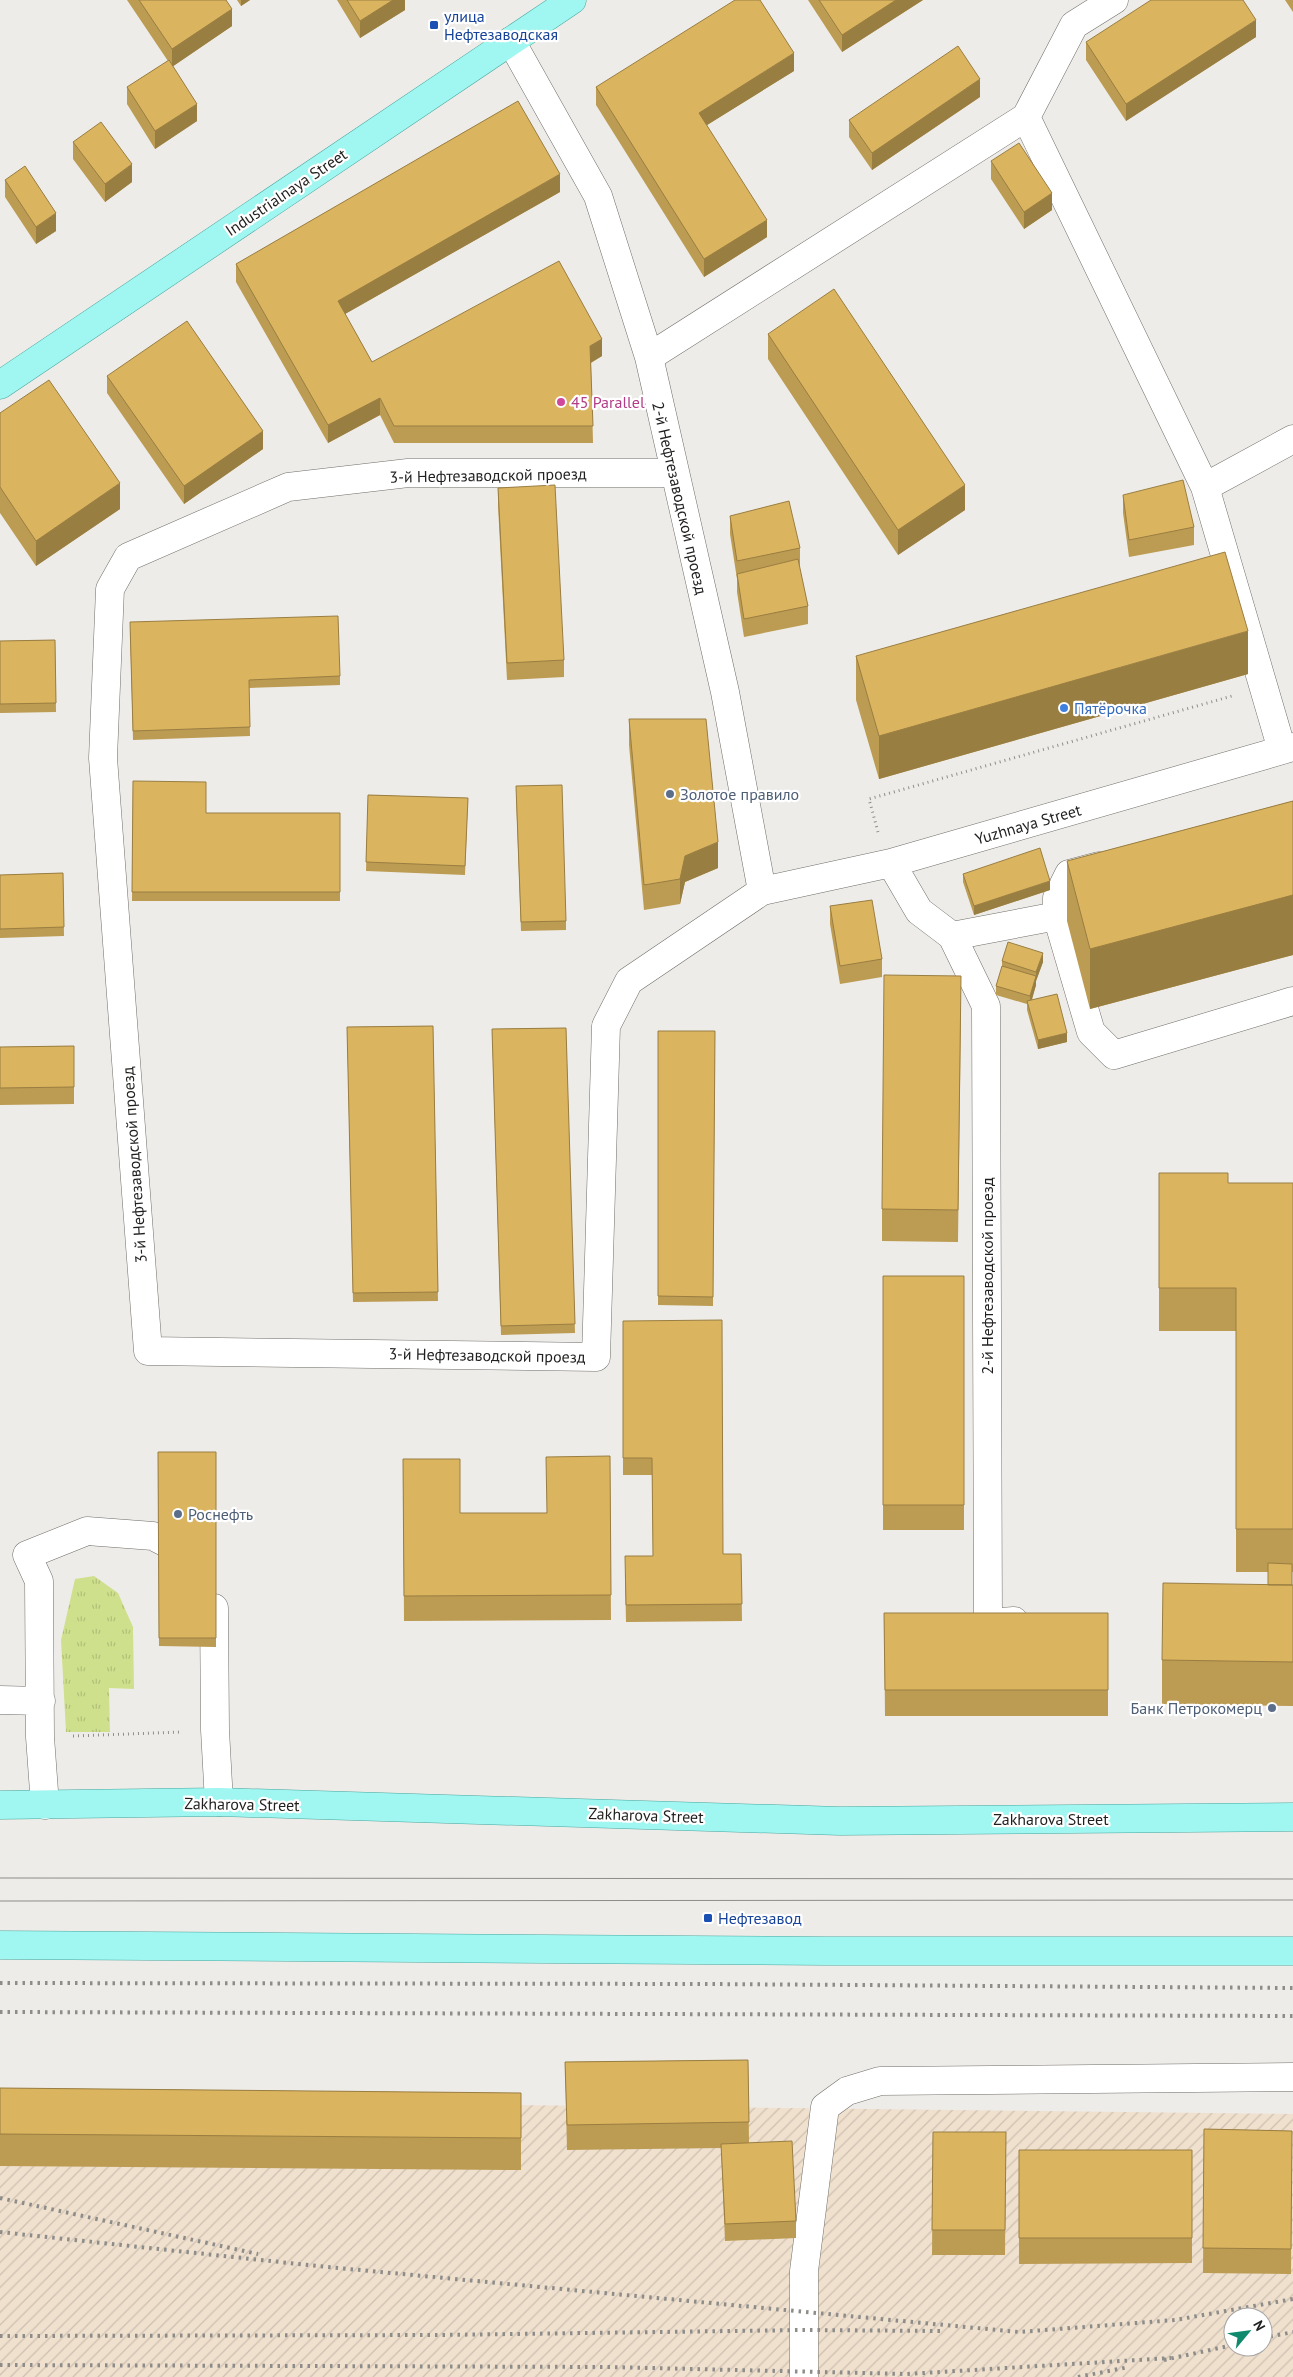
<svg xmlns="http://www.w3.org/2000/svg" width="1293" height="2377" font-family="'PT Sans',sans-serif">
<style>
.industrial{fill:url(#industrial-furrows);fill-rule:evenodd}
.grass{fill:url(#grass-tufts)}
.lines{fill:none;stroke-linecap:round;stroke-linejoin:round}
.minor-casing{stroke:#706e6a;stroke-width:29}
.major-casing{stroke:#4aa7a0;stroke-width:29}
.path{stroke:#908e8c;stroke-width:3;stroke-dasharray:1 4;stroke-linecap:butt}
.minor{stroke:#fff;stroke-width:28}
.major{stroke:#a0f6f0;stroke-width:28}
.tram{stroke:#8d8c89;stroke-width:1}
.rail{stroke:#8d8c89;stroke-width:4;stroke-dasharray:2.5 5;stroke-linecap:butt}
.wall{fill:#bc9b52}
.shaded-wall{fill:#997e42}
.building{fill:#dbb45f;stroke:#997e42}
.transit-dot{fill:#1a4fb4;stroke:#fff;stroke-width:2}
.hotel-dot{fill:#d1479c;stroke:#fff;stroke-width:2}
.shop-dot{fill:#3f7fe0;stroke:#fff;stroke-width:2}
.service-dot{fill:#5c6f8a;stroke:#fff;stroke-width:2}
.labels{text-anchor:middle;dominant-baseline:central;stroke-width:4.5;stroke-linejoin:round;paint-order:stroke}
.transit-label{font-size:16px;fill:#164399;stroke:#fff;text-anchor:start}
.street-label{font-size:16px;fill:#201f1e;stroke:#fff}
.hotel-label{font-size:16px;fill:#b23c85;stroke:#fff;text-anchor:start}
.shop-label{font-size:16px;fill:#366cbe;stroke:#fff;text-anchor:start}
.service-label{font-size:16px;fill:#4e5e75;stroke:#fff;text-anchor:start}
</style>
<defs>
<pattern id="industrial-furrows" width="10" height="10" patternUnits="userSpaceOnUse" patternTransform="scale(1.25)"><rect width="10" height="10" fill="#f0e0ce"/><path d="M-1 1l2-2M0 10L10 0M9 11l2-2" fill="none" stroke="#cec0b0"/></pattern>
<pattern id="grass-tufts" width="24" height="20" patternUnits="userSpaceOnUse" patternTransform="scale(1.25)"><rect width="24" height="20" fill="#cee08c"/><path d="M3 7l-1-3M5 7V3M7 7l1-3M15 17l-1-3M17 17v-4M19 17l1-3" fill="none" stroke="#b1c078"/></pattern>
</defs>
<rect width="100%" height="100%" fill="#eeece8"/>
<path class="industrial" d="M0,2099L1293,2114V2377H0ZM1233,2317H1263V2347H1233Z"/>
<path class="grass" d="M94,1576L118,1593L133,1627L134,1689L109,1688L110,1732H66L61,1640L75,1579Z"/>
<g class="lines">
<defs>
<path id="minor" d="M1114,0L1074,25L1026,117L1205,487
M511,41L598,196L649,357L725,692L762,891
M649,357L1026,117
M674,473H408L288,487L128,557L110,589L103,758L148,1351L596,1357L606,1026L629,981L762,891L891,863L1293,747
M1282,750L1205,487L1293,439
M891,863L919,911L952,936L986,1006L988,1623L1014,1621
M1057,916V898L1069,874L1099,866
M952,936L1057,916L1091,1032L1114,1055L1293,1001
M214,1608L215,1730L219,1802
M0,1700L41,1701
M45,1805L40,1737L39,1581L27,1555L87,1531L153,1536L192,1556
M804,2377V2271L825,2107L847,2091L880,2081L1293,2077"/>
<path id="major" d="M0,385L572,0
M0,1805L219,1802L840,1821L1293,1817
M0,1945L824,1951H1293"/>
</defs>
<use href="#minor" class="minor-casing"/>
<use href="#major" class="major-casing"/>
<path class="path" d="M878,832L869,799L1232,696
M73,1736L182,1732"/>
<use href="#minor" class="minor"/>
<use href="#major" class="major"/>
<path class="tram" d="M0,1878L1293,1879
M0,1901L1293,1900"/>
<path class="rail" d="M0,1983L708,1984L1293,1988
M0,2012L1293,2016
M0,2198L258,2254
M0,2232L317,2266L1019,2332L1175,2320L1293,2299
M0,2336L440,2335L804,2330L942,2331
M1263,2338L1293,2332
M1164,2360L1233,2345
M0,2365L607,2367L907,2374L1171,2358
M1078,2377L1129,2367"/>
</g>
<path class="wall" d="M127,0H226L232,26L173,66L197,121L155,149L127,104V87L168,61Z
M237,0H250L241,6Z
M337,0H405V10L360,38Z
M808,0H923L842,52Z
M1285,0H1293V12Z
M1256,37L1126,121L1086,60V42Z
M794,71L707,125L767,237L704,277L596,105V87Z
M980,97L872,170L849,137V120Z
M73,142L132,182L105,202L73,159Z
M991,161L1052,210L1024,229L991,179Z
M5,180L56,231L36,244L5,197Z
M560,192L345,314L372,362L602,356L591,363L593,443H394L380,415L328,443L236,282V264Z
M768,334L965,510L898,555L768,359Z
M107,376L263,449L184,504L107,393Z
M0,413L120,509L36,566L0,513Z
M498,488L564,660V677L507,680L498,505Z
M1123,495L1194,527V545L1129,557L1123,513Z
M730,516L800,548V566H799L808,606V624L744,637L737,592V579L730,534Z
M130,631L340,676V685L249,688L250,736L133,740Z
M55,640L56,712L0,713V641Z
M856,656L1248,674L879,779L856,700Z
M629,719L718,868L685,882L680,904L644,910L629,745Z
M133,781L206,813H340V901H132Z
M368,795L468,798L465,875L366,871Z
M516,795L566,921V930L521,931Z
M1293,801V955L1090,1009L1067,921V861Z
M63,873L64,936L0,938V875Z
M963,874L1050,890L974,915L963,882Z
M830,906L882,959V977L840,984L830,924Z
M1002,961L1043,962L1036,981V985L1032,1000L1067,1042L1038,1049L1027,1010V1004L996,995V986L1002,968Z
M961,1008L958,1242L882,1241V1209Z
M433,1026L438,1301L353,1302L347,1027Z
M566,1028L575,1333L501,1335L492,1029Z
M658,1031H715L713,1306L658,1305Z
M74,1046V1104L0,1105V1047Z
M1159,1173L1228,1183H1293V1572H1292V1585H1293V1706L1162,1704V1660L1268,1585V1572H1236V1331H1159Z
M883,1276H964V1530H883Z
M623,1321L723,1554H741L742,1621L626,1622L625,1574L653,1556L652,1475H623Z
M158,1452H216V1647L159,1646Z
M610,1456L611,1620L404,1621L403,1459L460,1513H546Z
M884,1613H1108V1716H885Z
M748,2060L749,2143L796,2221V2238L725,2241L721,2148L567,2150L565,2062Z
M0,2088L521,2093V2170L0,2166Z
M1204,2129L1292,2131L1291,2274L1203,2273Z
M933,2132H1006L1005,2255H932Z
M1019,2150H1192V2263L1019,2264Z"/>
<path class="shaded-wall" d="M241,0H250L241,6Z
M393,0H405V10L360,38V21Z
M896,0H923L842,52V35Z
M232,9V26L172,67V49Z
M1256,20V37L1126,121V104Z
M794,53V71L699,130V113Z
M980,79V97L872,170V153Z
M197,104V121L155,149V131Z
M132,164V182L105,202V184Z
M560,174V192L338,318V301Z
M1052,193V210L1024,229V212Z
M56,213V231L36,244V227Z
M767,220V237L704,277V259Z
M602,339V356L590,363V346Z
M380,398V415L328,443V425Z
M263,431V449L184,504V486Z
M120,483V509L36,566V541Z
M965,485V510L898,555V530Z
M1248,631V674L879,779V736Z
M718,842V868L685,882L680,904V879L685,856Z
M1050,881V890L974,915V906Z
M1293,895V955L1090,1009V949Z
M1043,953V962L1036,981V972Z
M1036,976V985L1030,1005V996Z
M1067,1033V1042L1038,1049V1040Z"/>
<path class="building" d="M139,0H226L232,9L172,49Z
M347,0H393L360,21Z
M735,0H760L794,53L699,113L767,220L704,259L596,87Z
M819,0H896L842,35Z
M1151,0H1243L1256,20L1126,104L1086,42Z
M958,46L980,79L872,153L849,120Z
M169,60L197,104L155,131L127,87Z
M518,101L560,174L338,301L372,362L559,261L602,339L590,346L593,426H394L380,398L328,425L236,264Z
M101,122L132,164L105,184L73,142Z
M1019,143L1052,193L1024,212L991,161Z
M25,166L56,213L36,227L5,180Z
M834,289L965,485L898,530L768,334Z
M187,321L263,431L184,486L107,376Z
M49,380L120,483L36,541L0,487V413Z
M1183,480L1194,527L1129,540L1123,495Z
M555,485L564,660L507,663L498,488Z
M789,501L800,548L737,561L730,516Z
M1225,552L1248,631L879,736L856,656Z
M798,559L808,606L744,619L737,574Z
M338,616L340,676L249,680L250,727L133,731L130,622Z
M55,640L56,703L0,704V641Z
M629,719H706L718,842L685,856L680,879L644,885Z
M133,781L206,782V813H340V892H132Z
M562,785L566,921L521,922L516,786Z
M368,795L468,798L465,866L366,862Z
M1293,801V895L1090,949L1067,861Z
M1040,848L1050,881L974,906L963,874Z
M63,873L64,927L0,929V875Z
M872,900L882,959L840,966L830,906Z
M1008,942L1043,953L1036,972L1002,961Z
M1002,966L1036,976L1030,996L996,986Z
M884,975L961,976L958,1210L882,1209Z
M1057,994L1067,1033L1038,1040L1027,1001Z
M433,1026L438,1292L353,1293L347,1027Z
M566,1028L575,1324L501,1326L492,1029Z
M658,1031H715L713,1297L658,1296Z
M74,1046V1087L0,1088V1047Z
M1159,1173H1228V1183H1293V1529H1236V1288H1159Z
M883,1276H964V1505H883Z
M722,1320L723,1554H741L742,1604L626,1605L625,1556H653L652,1458H623V1321Z
M158,1452H216V1638H159Z
M610,1456L611,1595L404,1596L403,1459H460V1513H547L546,1457Z
M1268,1563L1292,1564V1585H1268Z
M1163,1583L1293,1585V1662L1162,1660Z
M884,1613H1108V1690H885Z
M748,2060L749,2122L567,2125L565,2062Z
M0,2088L521,2093V2138L0,2134Z
M1204,2129L1292,2131L1291,2249L1203,2248Z
M933,2132H1006L1005,2230H932Z
M792,2141L796,2221L725,2224L721,2144Z
M1019,2150H1192V2238H1019Z"/>
<g class="transit-dot">
<rect x="429" y="20" width="10" height="10" rx="2.5"/>
<rect x="703" y="1913" width="10" height="10" rx="2.5"/>
</g>
<circle class="hotel-dot" cx="561" cy="402" r="5"/>
<circle class="shop-dot" cx="1064" cy="708" r="5"/>
<g class="service-dot">
<circle cx="670" cy="794" r="5"/>
<circle cx="178" cy="1514" r="5"/>
<circle cx="1272" cy="1708" r="5"/>
</g>
<g class="labels">
<g class="transit-label">
<text x="444" y="16">улица<tspan x="444" dy="18">Нефтезаводская</tspan></text>
<text x="718" y="1918">Нефтезавод</text>
</g>
<g class="street-label">
<text transform="translate(286 192) rotate(-34)">Industrialnaya Street</text>
<text transform="translate(488 475) rotate(-1)">3-й Нефтезаводской проезд</text>
<text transform="translate(680 498) rotate(77)">2-й Нефтезаводской проезд</text>
<text transform="translate(1028 824) rotate(-16)">Yuzhnaya Street</text>
<text transform="translate(134 1165) rotate(-94)">3-й Нефтезаводской проезд</text>
<text transform="translate(987 1276) rotate(-90)">2-й Нефтезаводской проезд</text>
<text transform="translate(487 1355) rotate(1)">3-й Нефтезаводской проезд</text>
<text transform="translate(242 1804) rotate(1)">Zakharova Street</text>
<text transform="translate(646 1815) rotate(2)">Zakharova Street</text>
<text x="1051" y="1819">Zakharova Street</text>
</g>
<g class="hotel-label">
<text x="571" y="402">45 Parallel</text>
</g>
<g class="shop-label">
<text x="1074" y="708">Пятёрочка</text>
</g>
<g class="service-label">
<text x="680" y="794">Золотое правило</text>
<text x="188" y="1514">Роснефть</text>
<text x="1262" y="1708" text-anchor="end">Банк Петрокомерц</text>
</g>
</g>
<g transform="translate(1248 2332) rotate(61)"><circle r="24" fill="#ffffff" stroke="#a6a5a5"/>
<path d="M0-4L9 19L0 12L-9 19Z" fill="#108a6c"/>
<text y="-8" font-size="14" font-weight="bold" text-anchor="middle" fill="#201f1e">N</text>
</g>
</svg>
